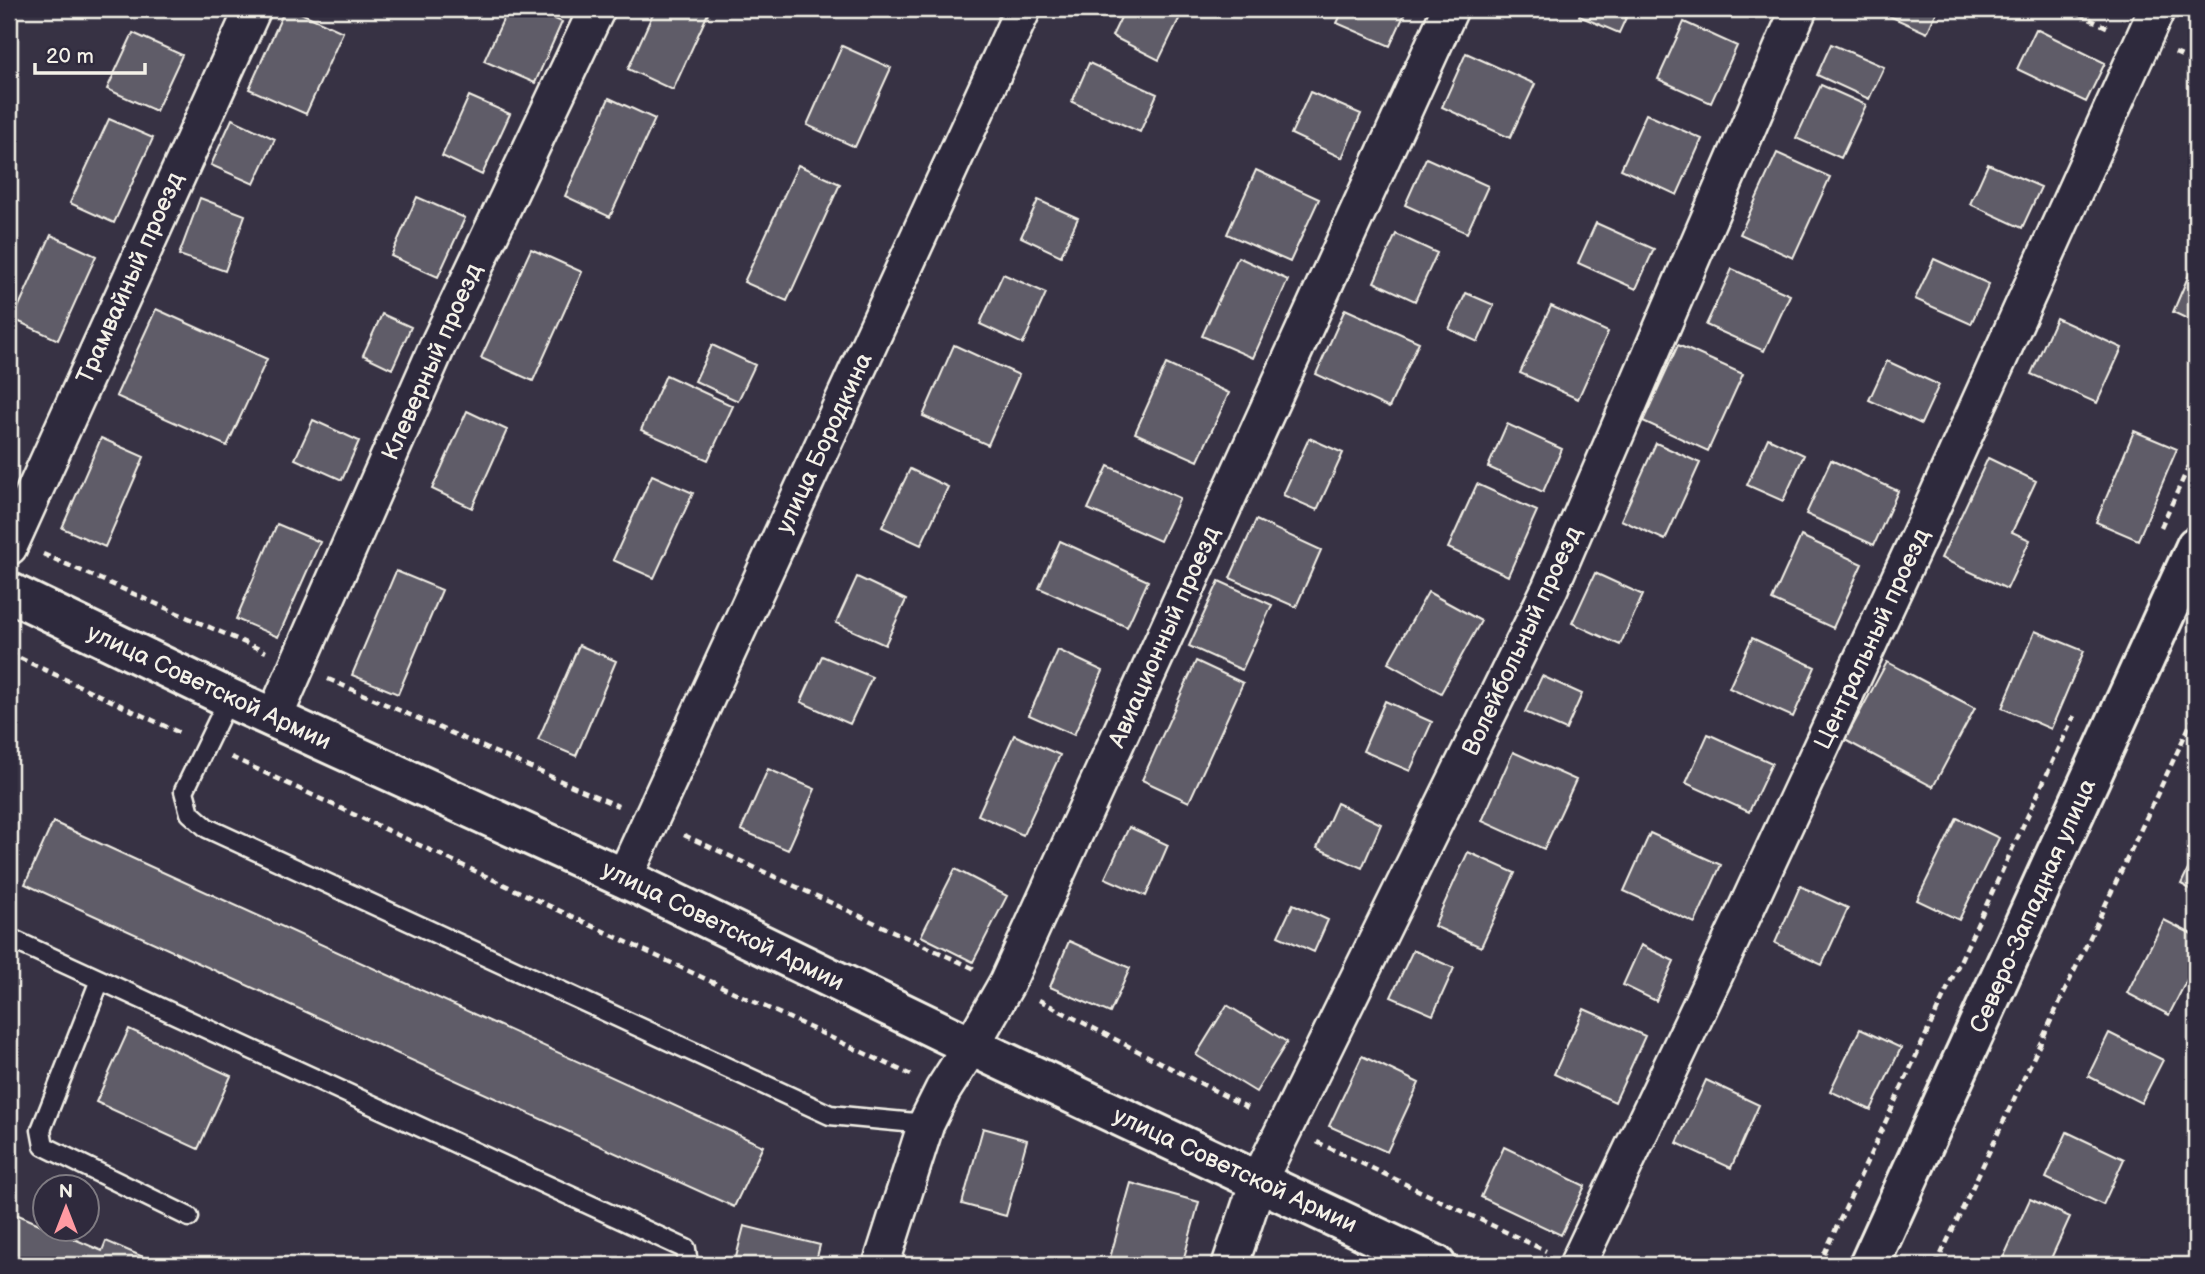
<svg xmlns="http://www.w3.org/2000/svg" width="2205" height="1274" font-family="'Balsamiq Sans',sans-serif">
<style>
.building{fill:#5f5c67;stroke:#f4f1e8;stroke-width:2}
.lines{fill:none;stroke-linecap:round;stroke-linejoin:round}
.service-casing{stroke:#f4f1e8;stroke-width:23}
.minor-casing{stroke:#f4f1e8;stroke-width:40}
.tertiary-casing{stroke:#f4f1e8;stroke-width:44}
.path{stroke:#f4f1e8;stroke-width:4.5;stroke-dasharray:7 5;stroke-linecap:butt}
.service{stroke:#2f2a3d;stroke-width:18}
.minor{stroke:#2f2a3d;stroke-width:35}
.tertiary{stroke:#2f2a3d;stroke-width:38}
.labels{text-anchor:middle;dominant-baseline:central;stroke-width:6;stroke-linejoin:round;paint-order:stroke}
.street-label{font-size:24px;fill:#f4f1e8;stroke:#2f2a3d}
</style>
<rect width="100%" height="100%" fill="#373244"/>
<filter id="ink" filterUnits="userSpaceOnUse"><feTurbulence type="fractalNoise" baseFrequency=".0143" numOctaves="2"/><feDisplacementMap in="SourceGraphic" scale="14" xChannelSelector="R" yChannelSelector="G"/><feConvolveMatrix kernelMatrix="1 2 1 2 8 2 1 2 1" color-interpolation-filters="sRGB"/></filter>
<g filter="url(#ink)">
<path class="building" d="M9,9H18L9,30Z
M285,9H292L343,32L306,114L249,89Z
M508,9H532L562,22L535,83L484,61Z
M655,9H710L673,90L628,69Z
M1125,9H1184L1159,60L1112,36Z
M1344,9H1407L1390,46L1337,23Z
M1582,9H1630L1619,33L1579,16Z
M1874,9H1938L1927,33Z
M1684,22L1737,46L1711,103L1658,79Z
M2036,29L2105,63L2086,102L2017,69Z
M133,33L182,55L156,111L107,89Z
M1831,44L1884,67L1869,99L1817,75Z
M842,46L891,68L855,147L807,125Z
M1466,53L1535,84L1510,138L1442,107Z
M1089,63L1157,94L1140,132L1072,102Z
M1821,85L1866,105L1841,158L1796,138Z
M1310,92L1361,114L1342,158L1291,134Z
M469,96L510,114L482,175L442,156Z
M609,98L655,119L610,217L565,196Z
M1646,114L1702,139L1677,195L1621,169Z
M109,119L153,138L114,223L70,203Z
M232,119L275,139L254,184L211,165Z
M1777,153L1830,177L1793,258L1740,234Z
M1426,158L1488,186L1467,233L1405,205Z
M1988,164L2041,187L2022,228L1970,204Z
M798,165L840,184L787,301L744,282Z
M1256,170L1319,199L1290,262L1227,234Z
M417,197L465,218L438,277L391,256Z
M200,198L245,215L225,271L179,255Z
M1038,200L1078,218L1061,256L1021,237Z
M1596,223L1654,249L1636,289L1578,263Z
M1396,234L1437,253L1415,301L1374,282Z
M51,235L96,256L58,340L13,319Z
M531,249L582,272L533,381L481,358Z
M1238,257L1288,280L1253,358L1202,336Z
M2196,258V323L2173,312Z
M1934,259L1989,284L1971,324L1915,299Z
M1732,269L1790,295L1764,351L1706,325Z
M1003,274L1046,293L1023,344L980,324Z
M1466,293L1494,305L1478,342L1449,329Z
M1551,306L1608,332L1578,399L1520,373Z
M156,309L267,359L227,446L116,396Z
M1345,309L1419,342L1389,408L1316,374Z
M382,314L411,327L392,369L363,355Z
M2056,318L2122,348L2097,403L2031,374Z
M712,345L755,365L738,401L695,381Z
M954,345L1019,375L988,445L923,416Z
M1678,345L1743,374L1708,451L1643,421Z
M1887,361L1939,385L1921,424L1869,400Z
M1166,364L1229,393L1198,461L1135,433Z
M666,375L733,406L708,460L641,430Z
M467,411L507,430L472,508L432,489Z
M313,420L359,441L342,480L295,459Z
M1507,424L1562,449L1543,492L1488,467Z
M2134,431L2177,449L2138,540L2096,522Z
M101,438L144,457L105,547L62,528Z
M1309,438L1343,453L1317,510L1283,495Z
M1768,438L1804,455L1783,501L1747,485Z
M1656,443L1700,463L1665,540L1621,520Z
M1988,458L2036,481L2012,532L2030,540L2007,589L1941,558Z
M1831,460L1898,491L1874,545L1806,514Z
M1108,466L1180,498L1160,541L1088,509Z
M910,469L948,487L921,545L882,527Z
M652,475L693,493L654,578L613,560Z
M1477,484L1537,511L1508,576L1448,548Z
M1256,520L1321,550L1296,607L1230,578Z
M277,524L320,542L278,637L236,619Z
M1801,536L1862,564L1833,628L1772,600Z
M1060,541L1148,581L1127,627L1039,588Z
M396,571L442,590L398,694L352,675Z
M1595,573L1643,595L1620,645L1572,623Z
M857,577L906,600L885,645L836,623Z
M1219,581L1272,605L1242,670L1189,646Z
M1428,592L1481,621L1441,693L1388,663Z
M2035,631L2084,651L2051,729L2002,708Z
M1752,638L1815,667L1793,717L1729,688Z
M579,645L616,661L576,756L538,740Z
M1058,650L1103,671L1074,735L1029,715Z
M822,656L872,677L850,724L801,702Z
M1196,661L1243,683L1189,802L1142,780Z
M1887,662L1975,708L1933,787L1845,740Z
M1542,676L1582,694L1566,730L1525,712Z
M1385,701L1432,722L1410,771L1363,751Z
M1708,734L1772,763L1749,812L1686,783Z
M1014,735L1060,755L1023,835L978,815Z
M1513,752L1576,780L1544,849L1482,821Z
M768,769L815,789L788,850L741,830Z
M1337,803L1381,824L1362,868L1317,848Z
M1957,818L1999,838L1959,920L1917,900Z
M53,822L763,1146L734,1207L25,884Z
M1129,827L1168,845L1146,896L1105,878Z
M1650,833L1721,865L1695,923L1624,891Z
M1468,852L1515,873L1481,947L1434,926Z
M2196,853V892L2181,884Z
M955,869L1007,896L973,962L921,936Z
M1800,886L1848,908L1822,965L1775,943Z
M1293,904L1328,920L1314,952L1278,936Z
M2164,920L2196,936V962L2169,1015L2127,993Z
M1069,941L1130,968L1110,1013L1050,987Z
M1641,945L1674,961L1656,1001L1623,985Z
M1413,950L1454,968L1433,1015L1391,997Z
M1227,1005L1287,1042L1256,1092L1196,1055Z
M1584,1009L1645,1036L1615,1102L1554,1074Z
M129,1029L231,1076L198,1149L96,1102Z
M1860,1029L1901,1048L1871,1110L1830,1091Z
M2109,1033L2163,1060L2141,1103L2088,1076Z
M1362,1056L1419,1083L1387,1152L1329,1126Z
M1706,1080L1759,1105L1731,1168L1677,1143Z
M983,1128L1027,1140L1006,1216L962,1204Z
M2067,1132L2124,1159L2103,1205L2046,1178Z
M1504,1147L1585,1186L1561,1235L1481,1197Z
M1131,1183L1199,1202L1182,1265H1137L1110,1258Z
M2030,1199L2070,1217L2048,1265H2000Z
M9,1211L102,1251L106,1241L162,1265H9Z
M744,1226L820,1245L815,1265H734Z"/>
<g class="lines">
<defs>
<path id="service" d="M229,698L184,791L190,813L207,828L830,1115L926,1124
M9,938L686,1249L688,1265
M100,980L41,1130L44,1146L189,1217"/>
<path id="minor" d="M9,547L253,9
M274,718L437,347L597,9
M624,878L1023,9
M881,1265L926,1124L943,1090L971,1046L1007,983L1450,9
M1230,1265L1258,1182L1550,588L1799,9
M1577,1265L1740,922L1929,514L2157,9"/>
<path id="tertiary" d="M9,592L229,698L624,878L971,1046L1436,1265
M1869,1265L2196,546"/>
</defs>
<use href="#service" class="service-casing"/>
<use href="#minor" class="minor-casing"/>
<use href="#tertiary" class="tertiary-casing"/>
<path class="path" d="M2068,9L2111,29
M2175,53L2196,62
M2161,527L2196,451
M43,554L266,652
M9,653L182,734
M328,679L618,806
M231,757L911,1075
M684,835L975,969
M1039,1000L1252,1110
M1317,1142L1546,1251
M1819,1265L2074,716
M1936,1265L2196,712"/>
<use href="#service" class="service"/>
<use href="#minor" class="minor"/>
<use href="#tertiary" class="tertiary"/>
</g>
</g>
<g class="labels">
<g class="street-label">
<text transform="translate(130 278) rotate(-66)">Трамвайный проезд</text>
<text transform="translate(432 362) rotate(-66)">Клеверный проезд</text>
<text transform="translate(824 443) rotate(-65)">улица Бородкина</text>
<text transform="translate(1164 637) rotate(-66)">Авиационный проезд</text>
<text transform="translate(1872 639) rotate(-65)">Центральный проезд</text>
<text transform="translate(1522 641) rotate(-65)">Волейбольный проезд</text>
<text transform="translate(209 687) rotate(25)">улица Советской Армии</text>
<text transform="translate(2033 906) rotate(-66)">Северо-Западная улица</text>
<text transform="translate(723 926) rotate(26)">улица Советской Армии</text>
<text transform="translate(1235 1170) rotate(25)">улица Советской Армии</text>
</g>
</g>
<rect width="2205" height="1274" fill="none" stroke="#2f2a3d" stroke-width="35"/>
<rect x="18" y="18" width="2170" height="1239" fill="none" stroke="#f4f1e8" stroke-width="2.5" filter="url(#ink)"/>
<g transform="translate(66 1208)"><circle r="33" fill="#2f2a3d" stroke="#7e7a81" stroke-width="2"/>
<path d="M0-5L12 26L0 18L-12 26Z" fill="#ff9aa2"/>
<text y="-10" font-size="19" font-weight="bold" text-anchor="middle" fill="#f4f1e8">N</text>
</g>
<path d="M35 63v10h110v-10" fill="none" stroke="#f4f1e8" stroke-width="3.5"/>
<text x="46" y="63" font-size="21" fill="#f4f1e8" stroke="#2f2a3d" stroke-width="5" paint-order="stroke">20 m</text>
</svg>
